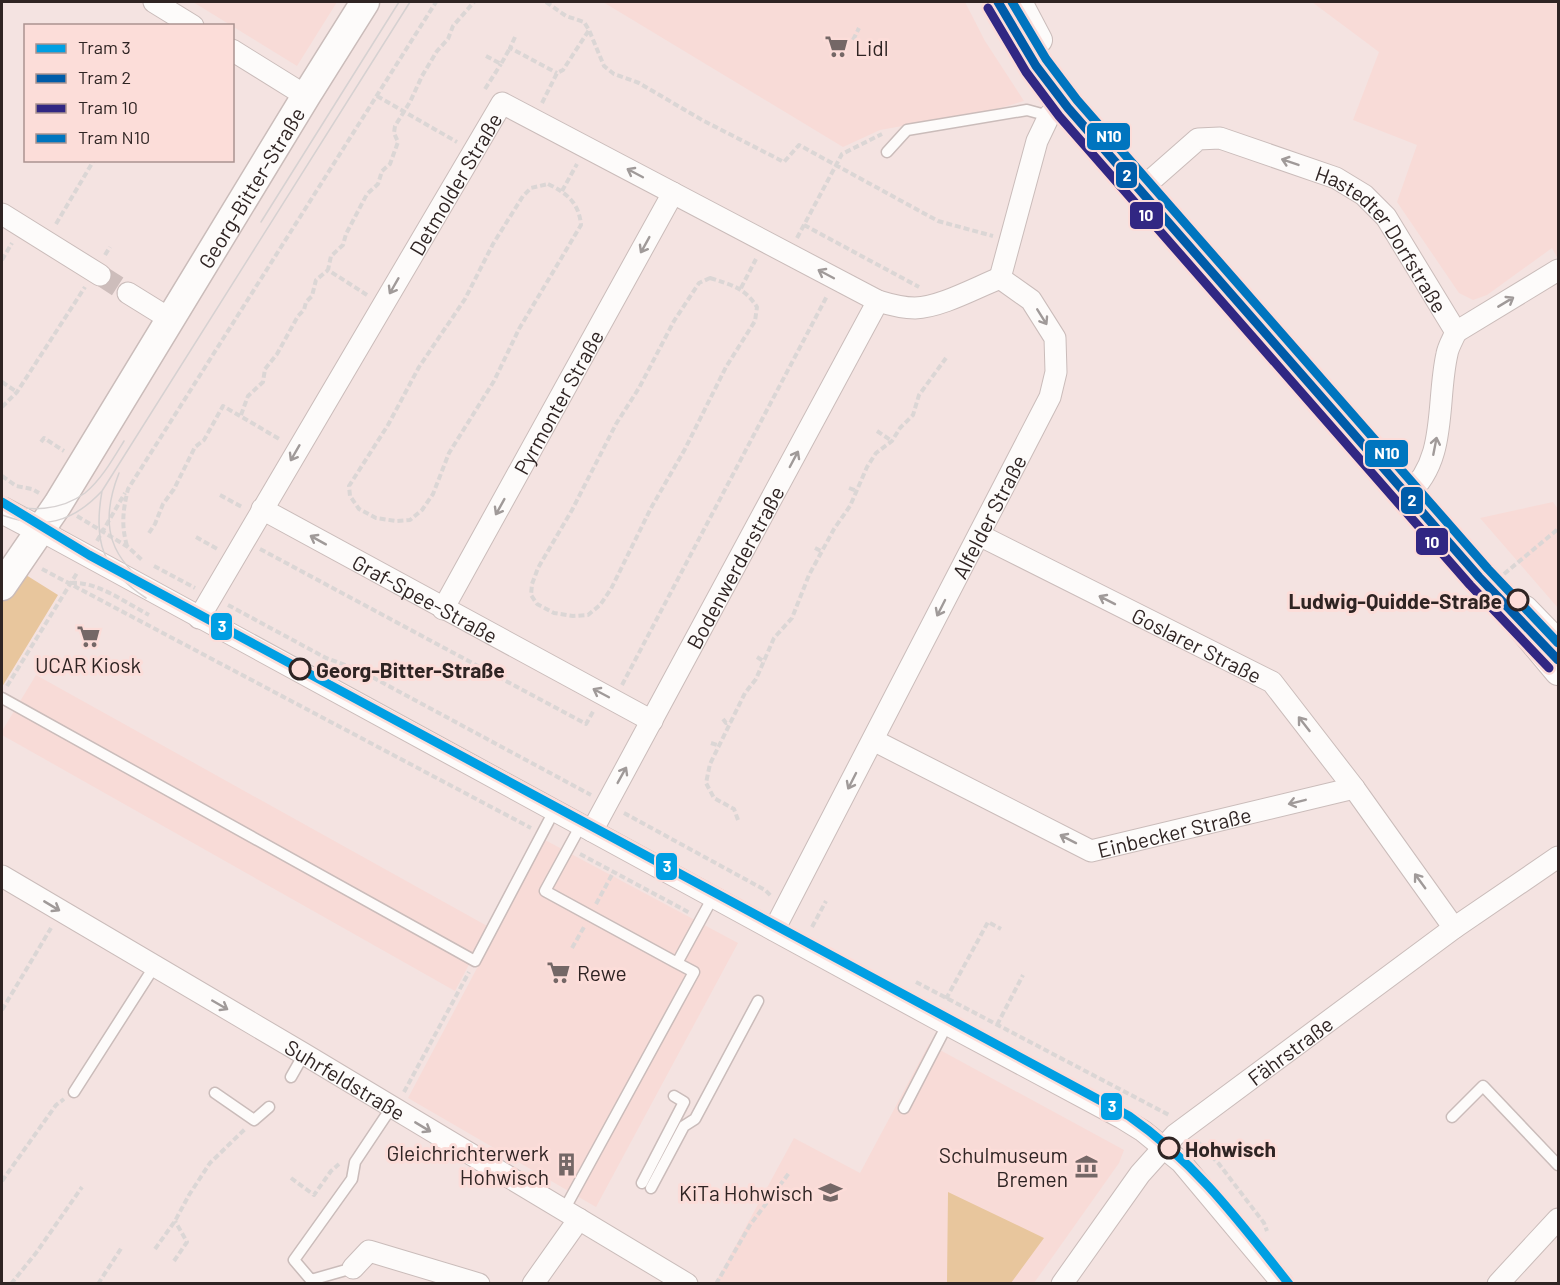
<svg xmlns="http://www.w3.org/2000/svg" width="1560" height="1285" font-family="Barlow,sans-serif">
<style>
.built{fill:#f8dbd7}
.green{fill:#e8c69d}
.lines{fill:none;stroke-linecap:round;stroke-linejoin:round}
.minor-tunnel{stroke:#cdbdbb;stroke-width:21;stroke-dasharray:21 10;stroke-linecap:butt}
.service-casing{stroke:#cabcba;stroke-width:13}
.minor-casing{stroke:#cabcba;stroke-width:23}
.tertiary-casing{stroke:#cabcba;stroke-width:28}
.secondary-casing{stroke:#cabcba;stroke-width:31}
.path{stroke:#dbd6d5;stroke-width:4;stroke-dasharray:6 3;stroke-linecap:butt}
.service{stroke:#fdfbfa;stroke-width:10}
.minor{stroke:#fdfbfa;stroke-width:21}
.tertiary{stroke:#fdfbfa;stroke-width:26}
.secondary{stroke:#fdfbfa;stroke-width:28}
.tram{stroke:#d6d1d1;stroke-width:1.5}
.tram-1-casing{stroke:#fcddd9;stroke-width:14}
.tram-2-casing{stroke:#fcddd9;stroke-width:14}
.tram-3-casing{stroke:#fcddd9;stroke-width:14}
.tram-4-casing{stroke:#fcddd9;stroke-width:14}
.tram-1{stroke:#009fe3;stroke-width:9}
.tram-2{stroke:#005ca9;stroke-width:9}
.tram-3{stroke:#312783;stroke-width:9}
.tram-4{stroke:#0075bf;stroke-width:9}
.oneway{stroke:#a09a99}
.stop-dot{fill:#fcddd9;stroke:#2f2423;stroke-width:3}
.labels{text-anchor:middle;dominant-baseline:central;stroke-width:6;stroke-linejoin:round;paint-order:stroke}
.poi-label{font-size:21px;fill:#2f2423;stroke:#fcddd9;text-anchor:end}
.street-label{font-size:21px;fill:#2f2423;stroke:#fcddd9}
.stop-label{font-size:21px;font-weight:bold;fill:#2f2423;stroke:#fcddd9;text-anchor:start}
.line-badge{stroke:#fcddd9;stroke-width:2}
.badge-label{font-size:16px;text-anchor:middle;font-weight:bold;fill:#fff}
</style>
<rect width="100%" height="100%" fill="#f4e3e1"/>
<path class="built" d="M193,2H337L297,66Z
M603,2H965L985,41L1024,101L997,109L880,130L843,147Z
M1312,2H1558V259L1552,248L1487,295L1473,300L1459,293L1397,202L1417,145L1353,120L1379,52Z
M1553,502L1558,509V608L1480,518Z
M36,675L489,927L455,991L2,735V731Z
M545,840L738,943L596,1207L408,1098Z
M929,1044L1124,1150L1119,1163L1034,1283L723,1284L717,1280L794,1138L860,1173Z"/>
<path class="green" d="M2,560L58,595L2,687Z
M948,1192L1044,1238L1011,1283H947Z"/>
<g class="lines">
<path class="minor-tunnel" d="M100,275L128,293"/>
<defs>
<path id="service" d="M887,152L907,130L1027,110L1049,116
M2,698L475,961L554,811
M581,825L545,891L677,963
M291,1077L304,1054
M74,1092L154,967
M215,1093L254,1120L269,1107
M904,1108L947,1025
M1452,1117L1483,1086L1558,1165
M642,1183L684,1102L674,1096
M651,1188L684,1126L695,1119L758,1001
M564,1210L694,972L677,963L713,897
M353,1268L311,1280L294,1260L352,1179L355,1162L391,1108"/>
<g id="minor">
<path d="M154,2L193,26"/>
<path d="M232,50L306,96"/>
<path id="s1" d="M1140,190L1198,139L1220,138L1336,178L1364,195L1386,217L1456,332"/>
<path d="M2,214L100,275"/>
<path d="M1000,278L1037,141L1049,116L1062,101"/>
<path d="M128,293L170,319"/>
<path d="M1456,332L1558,270"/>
<path d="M1407,495C1448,460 1436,402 1447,354C1448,347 1453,339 1456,332"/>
<path id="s2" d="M262,509L652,721"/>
<path d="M40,530L935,1018L1122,1118L1143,1131L1181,1162L1283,1284"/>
<path id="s3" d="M979,535L1272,682L1354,788L1454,928"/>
<path id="s4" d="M443,609L673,193"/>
<path id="s5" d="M199,618L502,103L878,301C891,305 902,308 915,308C941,307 975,288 1000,278"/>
<path id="s6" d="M873,740L1091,851L1354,788"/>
<path id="s7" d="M592,831L878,301"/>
<path id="s8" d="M2,876L304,1054L687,1284"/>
<path id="s9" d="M774,930L1050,397L1056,372L1055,338L1031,300L1000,278"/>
<path d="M353,1268L369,1251L479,1284"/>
<path d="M533,1284L579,1219"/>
<path id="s10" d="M1062,1284L1140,1174L1175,1135L1454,928L1558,857"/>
<path d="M1498,1284L1558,1219"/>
</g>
<path id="tertiary" d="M998,2L1036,66L1068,108L1479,577L1558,672
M1019,2L1039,40
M2,510L40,530
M1525,609L1558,643"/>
<g id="secondary">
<path id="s11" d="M2,586L58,504L306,96L365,2"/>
</g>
</defs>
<use href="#service" class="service-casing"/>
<use href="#minor" class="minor-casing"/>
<use href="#tertiary" class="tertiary-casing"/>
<use href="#secondary" class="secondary-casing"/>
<path class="path" d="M546,2L566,16L584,22L589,30L604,66L614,74L639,83L702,120L784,162L799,145L938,221L993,236
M515,37L510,48L557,73
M853,40L859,28
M486,56L501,64L510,48
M485,89L501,64
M377,96L457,142
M542,103L557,73L563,70L589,30
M548,184C567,193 579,203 581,225L519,329L494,381L449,453L433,494L422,510L410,520L396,521L376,518L359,509L350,496L349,486L388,425L419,367L465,299L493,244L523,196L531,188Z
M562,191L577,164
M56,224L94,160
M804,225L919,287
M797,238L842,154L882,134
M105,255L110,247
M2,260L12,243
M710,278C731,285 744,287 757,307L755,321L726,367L685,449L651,508L611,589L600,605L588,615L573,616L554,613L537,604L531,595L532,584L538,568L572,510L616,424L639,388L674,321L699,283Z
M741,288L756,259
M367,295L328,270L331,256L343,245L346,234L367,194L378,184L382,171L390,164L398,142L394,133L395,126L410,102L422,76L437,51L448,39L453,26L474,2
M2,382L17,392
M2,407L17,392L85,287
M241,415L248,396L263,382L265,369L277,354L298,316L304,310L306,302L312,296L316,280L328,270
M877,431L892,441
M41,442L44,438L64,451
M2,476L16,486L32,489L39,493
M849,488L857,491
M220,495L242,507
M77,516L128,547L142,560
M149,533L155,524L163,504L174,489L195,447L204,440L223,406L281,440
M196,537L219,550
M97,541L125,493
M127,546C121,525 123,510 128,489L436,2
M815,548L823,552
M260,549L586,724L594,710
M154,566L195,588
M42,569L531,828
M1504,574L1558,529
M71,583C97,581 126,603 149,615
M228,605L326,658L359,670L591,795
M757,657L765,662
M622,685L827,296
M7,686L77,573
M723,719L726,723L732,721
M711,743L720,746
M624,813L765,890L771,896
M738,820L734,809L714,798L706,783L710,764L745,693L756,679L774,638L792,618L809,575L834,529L850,506L867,467L876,453L892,441L900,428L913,415L919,395L946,358
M580,854L690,913
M596,904L614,871
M812,927L826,901
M572,948L584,927
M916,982L1169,1115
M946,999L988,922L1001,929
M2,1010L51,928
M997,1025L1023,975
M404,1092L469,972
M1199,1143L1219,1164L1264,1223L1267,1231
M291,1178L314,1195L331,1171L339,1164
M2,1181L56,1105L64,1099
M155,1249L175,1221L189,1195L210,1163L245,1129
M174,1261L187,1242L175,1221
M11,1284L36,1253L82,1187
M98,1284L122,1247
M716,1284L750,1225L789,1173"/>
<use href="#service" class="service"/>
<use href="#minor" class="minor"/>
<use href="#tertiary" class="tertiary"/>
<use href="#secondary" class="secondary"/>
<path class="tram" d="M261,222L399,2
M119,473C98,526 110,561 157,591
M102,491C93,542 102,569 146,598
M2,501C27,514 62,510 85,493C101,480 113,459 124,441
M2,515C43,530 72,523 102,491L410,2"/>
<defs>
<path id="tram-1" d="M2,502L89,555L1129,1116C1195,1162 1239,1221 1289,1284"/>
<path id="tram-2" d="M998,2L1036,66L1068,108L1479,577L1558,660"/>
<path id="tram-3" d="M988,8L1026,72L1059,116L1470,585L1549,668"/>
<path id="tram-4" d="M1012,2L1046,59L1077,100L1488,569L1558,643"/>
</defs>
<use href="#tram-1" class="tram-1-casing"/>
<use href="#tram-2" class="tram-2-casing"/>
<use href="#tram-3" class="tram-3-casing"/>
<use href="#tram-4" class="tram-4-casing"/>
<use href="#tram-1" class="tram-1"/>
<use href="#tram-2" class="tram-2"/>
<use href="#tram-3" class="tram-3"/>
<use href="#tram-4" class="tram-4"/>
</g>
<defs><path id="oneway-shaft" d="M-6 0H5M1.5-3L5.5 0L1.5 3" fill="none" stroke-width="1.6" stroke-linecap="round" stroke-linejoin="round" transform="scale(1.5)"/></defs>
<g class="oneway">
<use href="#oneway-shaft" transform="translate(1290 162) rotate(-161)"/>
<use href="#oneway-shaft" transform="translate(635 173) rotate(-152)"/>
<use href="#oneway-shaft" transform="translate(645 245) rotate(119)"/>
<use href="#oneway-shaft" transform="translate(826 274) rotate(-152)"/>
<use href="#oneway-shaft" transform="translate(394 286) rotate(120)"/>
<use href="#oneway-shaft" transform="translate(1506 302) rotate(-31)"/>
<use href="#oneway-shaft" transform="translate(1042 317) rotate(58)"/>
<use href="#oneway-shaft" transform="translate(1435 446) rotate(-79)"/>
<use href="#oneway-shaft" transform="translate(295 453) rotate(120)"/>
<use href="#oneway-shaft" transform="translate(794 459) rotate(-62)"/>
<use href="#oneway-shaft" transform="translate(500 507) rotate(119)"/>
<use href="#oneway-shaft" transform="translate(318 540) rotate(-151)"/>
<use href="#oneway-shaft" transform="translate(1107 600) rotate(-153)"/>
<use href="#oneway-shaft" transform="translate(941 608) rotate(117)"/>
<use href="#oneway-shaft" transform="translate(601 693) rotate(-152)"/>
<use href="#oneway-shaft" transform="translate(1304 724) rotate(-128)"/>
<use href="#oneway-shaft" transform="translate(622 775) rotate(-61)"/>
<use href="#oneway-shaft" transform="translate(852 781) rotate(117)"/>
<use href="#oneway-shaft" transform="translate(1297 802) rotate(166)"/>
<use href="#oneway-shaft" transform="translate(1068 839) rotate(-153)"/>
<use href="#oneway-shaft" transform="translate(1420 881) rotate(-126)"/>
<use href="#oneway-shaft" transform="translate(52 906) rotate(31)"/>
<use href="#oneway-shaft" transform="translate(220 1005) rotate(30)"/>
<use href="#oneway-shaft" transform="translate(423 1127) rotate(31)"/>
</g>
<defs>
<symbol id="supermarket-bare" viewBox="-9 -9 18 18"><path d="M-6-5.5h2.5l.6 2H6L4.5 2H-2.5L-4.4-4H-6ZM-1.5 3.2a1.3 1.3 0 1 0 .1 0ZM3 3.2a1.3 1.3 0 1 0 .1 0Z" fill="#746766" stroke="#fcddd9" stroke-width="2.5" paint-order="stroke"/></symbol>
<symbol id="building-bare" viewBox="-9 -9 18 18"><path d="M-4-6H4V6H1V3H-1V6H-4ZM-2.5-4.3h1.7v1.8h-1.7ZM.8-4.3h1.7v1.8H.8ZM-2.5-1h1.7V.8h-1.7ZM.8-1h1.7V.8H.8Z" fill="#746766" stroke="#fcddd9" stroke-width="2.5" paint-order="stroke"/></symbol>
<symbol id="museum-bare" viewBox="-9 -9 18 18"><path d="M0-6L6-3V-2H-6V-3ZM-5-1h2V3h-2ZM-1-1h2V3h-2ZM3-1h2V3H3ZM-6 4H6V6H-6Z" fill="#746766" stroke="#fcddd9" stroke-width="2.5" paint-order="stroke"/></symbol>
<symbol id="school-bare" viewBox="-9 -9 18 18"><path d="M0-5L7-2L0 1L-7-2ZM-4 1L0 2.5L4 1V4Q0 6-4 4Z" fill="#746766" stroke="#fcddd9" stroke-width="2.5" paint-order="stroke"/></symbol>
</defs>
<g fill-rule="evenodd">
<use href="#supermarket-bare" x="820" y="30" width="33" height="33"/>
<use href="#supermarket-bare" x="72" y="620" width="33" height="33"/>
<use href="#supermarket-bare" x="542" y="956" width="33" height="33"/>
<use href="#building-bare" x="550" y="1148" width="33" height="33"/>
<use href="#museum-bare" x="1070" y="1150" width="33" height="33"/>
<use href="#school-bare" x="814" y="1176" width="33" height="33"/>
</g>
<g class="stop-dot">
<circle cx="1518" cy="600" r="10"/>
<circle cx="300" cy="669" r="10"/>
<circle cx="1169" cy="1148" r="10"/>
</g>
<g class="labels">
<g class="poi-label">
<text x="855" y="47" text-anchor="start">Lidl</text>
<text x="88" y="664" text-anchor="middle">UCAR Kiosk</text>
<text x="577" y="972" text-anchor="start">Rewe</text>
<text x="549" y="1152">Gleichrichterwerk<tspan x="549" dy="24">Hohwisch</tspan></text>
<text x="1068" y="1154">Schulmuseum<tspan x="1068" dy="24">Bremen</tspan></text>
<text x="813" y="1192">KiTa Hohwisch</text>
</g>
<g class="street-label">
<text stroke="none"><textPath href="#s5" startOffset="504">Detmolder Straße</textPath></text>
<text stroke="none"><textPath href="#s11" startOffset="470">Georg-Bitter-Straße</textPath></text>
<text stroke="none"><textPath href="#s1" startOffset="298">Hastedter Dorfstraße</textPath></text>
<text stroke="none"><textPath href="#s4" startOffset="237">Pyrmonter Straße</textPath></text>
<text stroke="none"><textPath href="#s9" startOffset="466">Alfelder Straße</textPath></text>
<text stroke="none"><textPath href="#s7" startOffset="300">Bodenwerderstraße</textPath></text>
<text stroke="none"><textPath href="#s2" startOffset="186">Graf-Spee-Straße</textPath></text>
<text stroke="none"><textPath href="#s3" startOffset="244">Goslarer Straße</textPath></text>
<text stroke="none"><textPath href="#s6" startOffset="330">Einbecker Straße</textPath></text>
<text stroke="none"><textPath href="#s10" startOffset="330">Fährstraße</textPath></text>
<text stroke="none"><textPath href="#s8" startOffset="399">Suhrfeldstraße</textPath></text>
</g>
<g class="stop-label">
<text x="1502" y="600" text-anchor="end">Ludwig-Quidde-Straße</text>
<text x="316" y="669">Georg-Bitter-Straße</text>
<text x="1185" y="1148">Hohwisch</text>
</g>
</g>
<g class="line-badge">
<rect x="1086" y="122" width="45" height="29" rx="6" fill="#0075bf"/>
<rect x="1115" y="161" width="23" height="28" rx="6" fill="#005ca9"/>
<rect x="1129" y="201" width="35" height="29" rx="6" fill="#312783"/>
<rect x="1364" y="439" width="45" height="29" rx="6" fill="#0075bf"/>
<rect x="1400" y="486" width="24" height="29" rx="6" fill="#005ca9"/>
<rect x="1415" y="527" width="34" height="29" rx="6" fill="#312783"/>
<rect x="210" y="612" width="23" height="29" rx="6" fill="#009fe3"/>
<rect x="655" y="852" width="23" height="29" rx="6" fill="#009fe3"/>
<rect x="1100" y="1092" width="23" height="29" rx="6" fill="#009fe3"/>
</g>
<g class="badge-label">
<text x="1109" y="142">N10</text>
<text x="1127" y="181">2</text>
<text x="1146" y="221">10</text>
<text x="1387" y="459">N10</text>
<text x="1412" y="506">2</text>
<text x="1432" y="548">10</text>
<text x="222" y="632">3</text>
<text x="667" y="872">3</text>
<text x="1112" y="1112">3</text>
</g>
<rect width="1560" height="1285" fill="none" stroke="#2f2423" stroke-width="6"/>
<rect x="24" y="24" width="210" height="138" fill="#fcddd9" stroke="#aa9390" stroke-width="1.5"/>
<rect x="36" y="44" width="30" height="9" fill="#009fe3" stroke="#aa9390" stroke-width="1.5"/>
<text x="78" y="54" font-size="18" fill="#2f2423">Tram 3</text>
<rect x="36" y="74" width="30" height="9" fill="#005ca9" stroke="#aa9390" stroke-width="1.5"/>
<text x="78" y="84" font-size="18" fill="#2f2423">Tram 2</text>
<rect x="36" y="104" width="30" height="9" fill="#312783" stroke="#aa9390" stroke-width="1.5"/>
<text x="78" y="114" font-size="18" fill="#2f2423">Tram 10</text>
<rect x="36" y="134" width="30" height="9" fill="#0075bf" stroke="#aa9390" stroke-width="1.5"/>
<text x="78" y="144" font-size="18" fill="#2f2423">Tram N10</text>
</svg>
